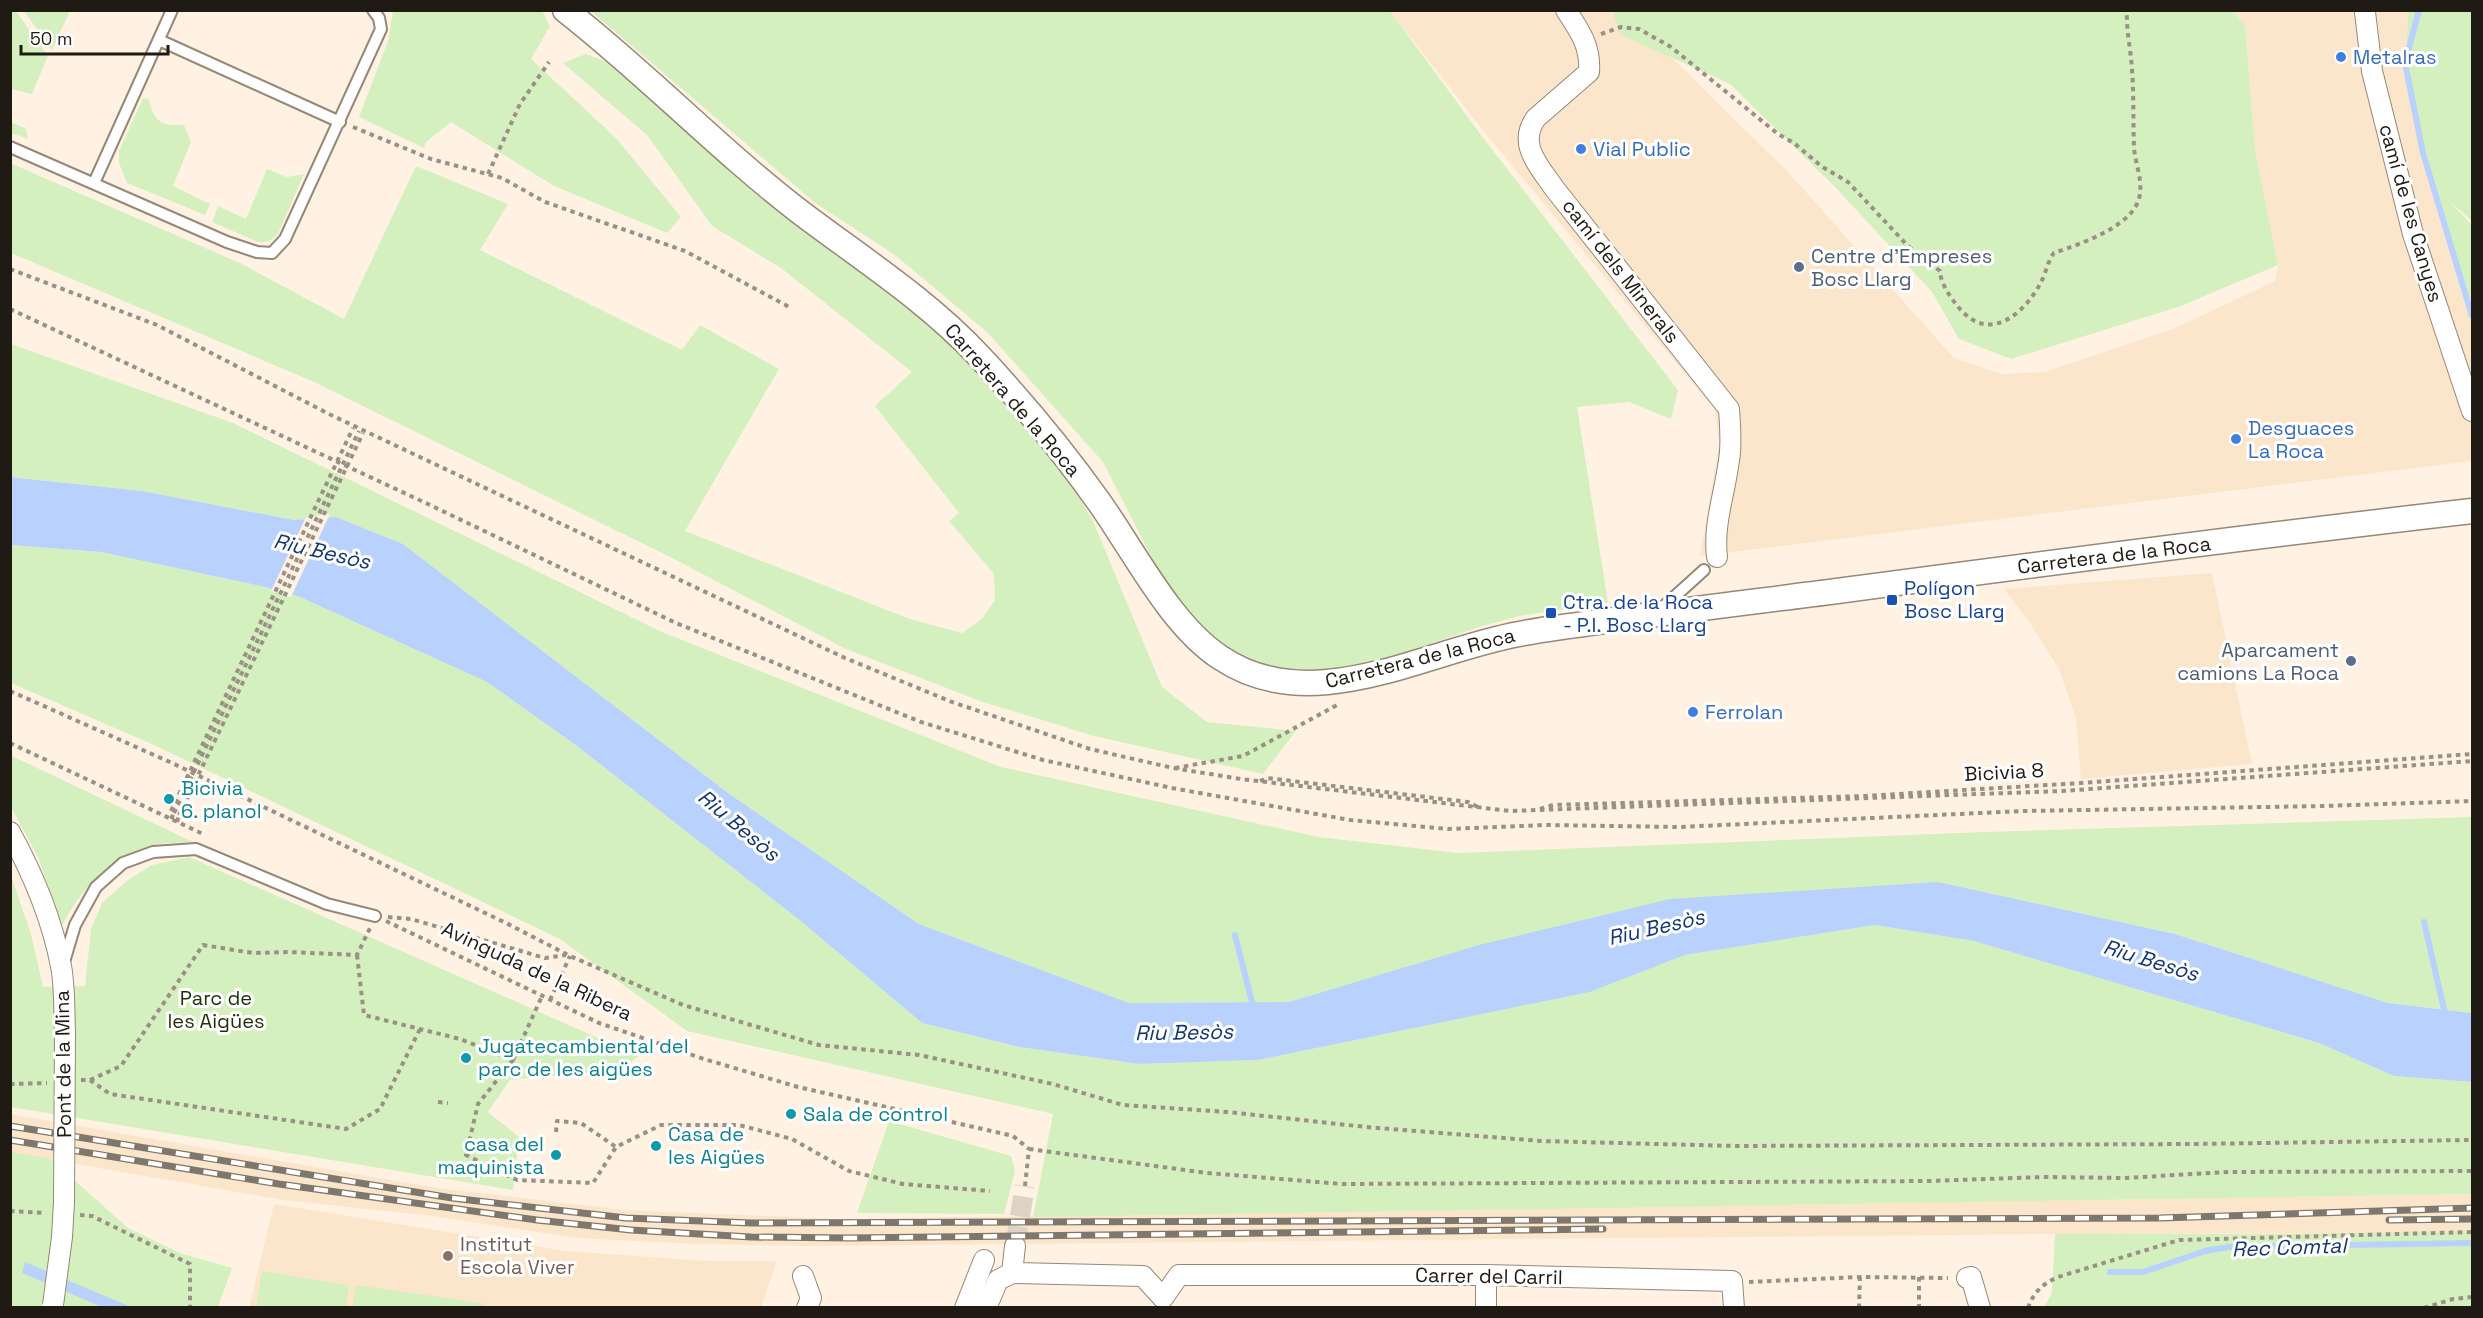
<svg xmlns="http://www.w3.org/2000/svg" width="2483" height="1318" font-family="'Space Grotesk',sans-serif">
<style>
.built{fill:#fbe6cc}
.green{fill:#d5f0bf}
.water{fill:#b8d1fd}
.pier{fill:#fff2e3}
.lines{fill:none;stroke-linecap:round;stroke-linejoin:round}
.stream{stroke:#b8d1fd;stroke-width:6}
.minor-tunnel{stroke:#ddd2c4;stroke-width:20;stroke-dasharray:20 10;stroke-linecap:butt}
.service-casing{stroke:#968876;stroke-width:14}
.minor-casing{stroke:#968876;stroke-width:22}
.tertiary-casing{stroke:#968876;stroke-width:27}
.path{stroke:#9a9085;stroke-width:4;stroke-dasharray:4.5 4.5;stroke-linecap:butt}
.service{stroke:#fff;stroke-width:10}
.minor{stroke:#fff;stroke-width:20}
.tertiary{stroke:#fff;stroke-width:24}
.rail-casing{stroke:#7f776c;stroke-width:7}
.rail{stroke:#fff;stroke-width:4.5;stroke-dasharray:14;stroke-linecap:butt}
.minor-bridge-casing{stroke:#968876;stroke-width:22;stroke-linecap:butt}
.path-bridge{stroke:#9a9085;stroke-width:4;stroke-dasharray:4.5 4.5;stroke-linecap:butt}
.minor-bridge{stroke:#fff;stroke-width:20}
.shop-dot{fill:#3f7fe0;stroke:#fff;stroke-width:2}
.service-dot{fill:#5c6f8a;stroke:#fff;stroke-width:2}
.transit-dot{fill:#1a4fb4;stroke:#fff;stroke-width:2}
.culture-dot{fill:#0f9aa8;stroke:#fff;stroke-width:2}
.education-dot{fill:#8d6e63;stroke:#fff;stroke-width:2}
.labels{text-anchor:middle;dominant-baseline:central;stroke-width:6;stroke-linejoin:round;paint-order:stroke}
.shop-label{font-size:20px;fill:#366cbe;stroke:#fff;text-anchor:start}
.street-label{font-size:20px;fill:#1f1a13;stroke:#fff}
.service-label{font-size:20px;fill:#4e5e75;stroke:#fff;text-anchor:start}
.transit-label{font-size:20px;fill:#164399;stroke:#fff;text-anchor:start}
.culture-label{font-size:20px;fill:#0d838f;stroke:#fff;text-anchor:start}
.park-label{font-size:20px;fill:#1d3006;stroke:#fff}
.education-label{font-size:20px;fill:#785e54;stroke:#fff;text-anchor:start}
.water-label{font-size:21px;font-style:italic;fill:#143673;stroke:#fff}
</style>
<rect width="100%" height="100%" fill="#fff2e3"/>
<path class="built" d="M1390,11H1616L1655,41L1789,173L1954,358L2001,374L2045,372L2175,328L2275,281L2278,265L2255,150L2245,24L2232,11H2408L2405,82L2472,317V461L1700,556L1719,444L1715,410L1482,129Z
M2212,573L2252,764L2081,779L2076,719L2059,669L2030,623L2004,589Z
M10,1114L437,1188L625,1210L842,1219L2472,1194V1233L2055,1234L809,1246L697,1244L576,1238L432,1216L283,1200L11,1153Z
M274,1204L565,1251L707,1261H777L761,1307L249,1308Z"/>
<path class="green" d="M11,10L16,11L48,56L32,94L11,89Z
M24,11H70L52,50Z
M393,11H542L550,26L531,59L616,138L681,217L667,233L554,186L451,122L426,142L424,148L359,117L388,41Z
M591,11H1390L1484,139L1678,390L1671,419L1629,402L1577,407L1608,603L1519,616L1479,627L1366,666L1269,684L1234,679L1204,660L1103,462L987,332L895,255L815,203Z
M1613,11H2232L2245,24L2255,150L2278,265L2181,306L2011,359L1959,339L1932,292L1836,188L1730,84L1619,34Z
M2408,11H2472V221L2447,199L2472,225V317L2405,82Z
M586,54L613,64L781,213L930,320L1066,475L1093,521L1162,687L1207,722L1296,731L1263,774L1094,736L980,701L846,649L670,557L314,382L11,253L10,163L242,264L344,319L416,166L508,204L480,250L682,350L700,325L779,369L685,531L910,619L962,633L982,619L995,600L994,574L949,521L959,513L875,406L912,372L781,268L712,226L647,135L563,63Z
M143,98L149,99C154,122 161,126 184,125L191,142L173,186L210,204L205,215L127,183L119,163V151Z
M11,122L26,129L28,139L11,133Z
M267,169L287,177L304,174L278,234L268,242H258L212,222L218,206L246,219Z
M11,344L233,423L662,632L1001,767L1319,837L1458,853L1984,832L2472,817V1013L2388,1003L2175,934L1938,882L1479,946L1289,1002L1129,1003L919,924L728,793L403,544L336,517L295,520L142,491L11,477Z
M10,545L101,552L265,587L300,597L487,682L577,746L802,922L922,1023L1019,1047L1140,1064L1258,1060L1590,992L1685,955L1875,925L1974,941L2319,1043L2394,1076L2472,1082V1194L1033,1217L1053,1114L687,1031L560,939L154,745L11,683Z
M10,755L193,842C178,843 159,842 146,847C106,862 81,889 62,926L38,857L11,807Z
M189,857L639,1056L620,1070L510,1080L488,1112L519,1137L513,1190L11,1107L10,873L31,934L43,987L85,986L91,929L102,903L128,880L152,865Z
M889,1121L1011,1156L1015,1171L1004,1214L857,1213Z
M10,1152L51,1159L128,1228L180,1253L232,1268L218,1307H11Z
M2472,1231V1307H2044L2052,1293L2055,1234H2290Z
M262,1271L349,1285L346,1307H256Z
M356,1285L482,1303V1307H352Z"/>
<path class="water" d="M10,477L142,491L294,520L336,517L403,544L728,793L919,924L1129,1003L1289,1002L1479,945L1670,899L1938,882L2175,934L2388,1003L2472,1013V1082L2394,1076L2319,1043L1974,941L1875,925L1685,955L1590,992L1258,1060L1140,1064L1019,1047L922,1023L802,922L577,746L487,682L300,597L265,587L101,552L11,545Z
M25,1262L131,1307H102L22,1273Z"/>
<path class="pier" d="M330,514L291,597L271,591L306,517Z"/>
<g class="lines">
<path class="stream" d="M2419,10L2405,63L2423,153L2472,316
M2424,922L2446,1018
M1235,935L1254,1010
M2110,1272H2143L2205,1251L2229,1247L2472,1243"/>
<path class="minor-tunnel" d="M1015,1246L1025,1186"/>
<defs>
<path id="service" d="M159,40L340,122
M10,147L227,242L257,252L272,253L285,239L381,29L379,18L373,10
M94,183L172,10
M1662,608L1704,570
M64,962L75,925L96,887L123,863L153,852L196,849L327,904L375,916"/>
<path id="minor" d="M1566,10C1580,31 1591,47 1589,72L1536,118C1517,144 1539,166 1554,188L1729,409C1730,426 1732,443 1729,460C1725,493 1713,524 1717,557
M2365,12L2372,71L2413,234L2472,411
M10,832C33,874 52,919 61,966C65,987 64,1010 65,1032
M1012,1273L1015,1246
M1486,1275V1308
M803,1276L811,1298L807,1308
M1967,1278L1971,1277L1980,1308
M1163,1298L1179,1275H1486L1732,1281L1734,1308
M965,1308L984,1260
M986,1308L998,1280L1012,1273L1143,1276L1163,1298"/>
<path id="tertiary" d="M565,10C647,74 718,149 800,212C862,259 927,300 980,357C1023,403 1063,451 1099,502C1134,551 1171,626 1221,658C1312,719 1425,651 1519,634C1548,628 1578,625 1607,621C1683,610 1760,601 1837,591C2048,563 2260,535 2472,511"/>
</defs>
<use href="#service" class="service-casing"/>
<use href="#minor" class="minor-casing"/>
<use href="#tertiary" class="tertiary-casing"/>
<path class="path" d="M1601,34L1621,27L1639,29L1671,47L1778,134L1794,143L1821,166L1848,182L1908,246L1940,271C1940,284 1955,305 1965,314C1994,341 2027,310 2041,282C2046,273 2048,260 2054,253C2080,244 2138,225 2140,193C2142,177 2135,163 2134,147C2133,122 2134,96 2132,70C2131,50 2126,31 2127,10
M353,127L431,159L502,178L545,202L685,251L791,308
M488,174L520,104L549,62
M10,269L157,325L331,415L845,658L952,702L1090,749L1173,768L1241,779L1510,811L2062,791L2472,761
M10,309L430,505L676,623L921,722L1043,760L1172,788L1350,820L1448,829L1546,825L1679,827L2023,811L2323,806L2472,801
M10,691L172,763L506,923L570,956L683,1005L819,1045L919,1055L1053,1084L1123,1105L1228,1112L1366,1127L1541,1141L1736,1146L2193,1144L2472,1140
M10,743L203,834
M1175,768L1243,756L1339,704
M1260,781L1267,778L1468,802L1478,807
M1540,809L1553,805L1864,796L2081,783L2472,754
M171,819L174,813
M177,822L179,815
M388,917L411,919L545,958L566,955
M386,921L599,1023L704,1059L798,1087L1013,1136L1029,1149
M357,955L364,1015L460,1039L513,1060L478,1104L466,1155L517,1180L593,1183L616,1147L661,1125H739L792,1139L849,1171L903,1184L990,1191
M550,1000L570,956
M513,1060L542,996
M81,1080H90L121,1066L203,945L253,953L289,952L357,955L370,928
M90,1080L110,1094L346,1129L380,1109L420,1029
M10,1084L47,1083
M438,1102L448,1103
M556,1132L557,1121L581,1123L616,1147
M1029,1149L1207,1173L1342,1184L1929,1181L2043,1177L2124,1178L2228,1172L2472,1171
M1025,1186L1029,1149
M10,1211L46,1213
M80,1215L92,1216L190,1264V1308
M1919,1277V1308
M1749,1282L1860,1277L1948,1278
M1859,1308L1860,1277
M2028,1308C2034,1291 2043,1284 2058,1277L2179,1240L2472,1232
M2424,1308L2453,1299L2472,1297"/>
<use href="#service" class="service"/>
<use href="#minor" class="minor"/>
<use href="#tertiary" class="tertiary"/>
<defs>
<path id="rail" d="M10,1126L452,1198L626,1218L751,1223L2160,1218L2472,1208
M10,1140L279,1184L537,1220L631,1230L751,1237L849,1238L1603,1229
M2389,1220L2472,1219"/>
</defs>
<use href="#rail" class="rail-casing"/>
<use href="#rail" class="rail"/>
<defs>
<path id="minor-bridge" d="M53,1305L62,1237L64,1202L65,1032"/>
</defs>
<use href="#minor-bridge" class="minor-bridge-casing"/>
<path class="path-bridge" d="M171,811L353,428
M174,813L359,431
M179,815L363,433"/>
<use href="#minor-bridge" class="minor-bridge"/>
</g>
<g class="shop-dot">
<circle cx="2341" cy="57" r="6"/>
<circle cx="1581" cy="149" r="6"/>
<circle cx="2236" cy="439" r="6"/>
<circle cx="1693" cy="712" r="6"/>
</g>
<g class="service-dot">
<circle cx="1799" cy="267" r="6"/>
<circle cx="2351" cy="661" r="6"/>
</g>
<g class="transit-dot">
<rect x="1886" y="594" width="12" height="12" rx="3"/>
<rect x="1545" y="607" width="12" height="12" rx="3"/>
</g>
<g class="culture-dot">
<circle cx="169" cy="799" r="6"/>
<circle cx="466" cy="1058" r="6"/>
<circle cx="791" cy="1114" r="6"/>
<circle cx="656" cy="1146" r="6"/>
<circle cx="556" cy="1155" r="6"/>
</g>
<circle class="education-dot" cx="448" cy="1256" r="6"/>
<g class="labels">
<g class="shop-label">
<text x="2353" y="57">Metalras</text>
<text x="1593" y="149">Vial Public</text>
<text x="2248" y="428">Desguaces<tspan x="2248" dy="23">La Roca</tspan></text>
<text x="1705" y="712">Ferrolan</text>
</g>
<g class="street-label">
<text transform="translate(2411 213) rotate(74)">camí de les Canyes</text>
<text transform="translate(1621 271) rotate(52)">camí dels Minerals</text>
<text transform="translate(1013 400) rotate(49)">Carretera de la Roca</text>
<text transform="translate(2114 555) rotate(-7)">Carretera de la Roca</text>
<text transform="translate(1420 658) rotate(-14)">Carretera de la Roca</text>
<text transform="translate(2004 772) rotate(-3)">Bicivia 8</text>
<text transform="translate(537 971) rotate(25)">Avinguda de la Ribera</text>
<text transform="translate(63 1064) rotate(-91)">Pont de la Mina</text>
<text transform="translate(1489 1276) rotate(1)">Carrer del Carril</text>
</g>
<g class="service-label">
<text x="1811" y="256">Centre d'Empreses<tspan x="1811" dy="23">Bosc Llarg</tspan></text>
<text x="2339" y="650" text-anchor="end">Aparcament<tspan x="2339" dy="23">camions La Roca</tspan></text>
</g>
<g class="transit-label">
<text x="1904" y="588">Polígon<tspan x="1904" dy="23">Bosc Llarg</tspan></text>
<text x="1563" y="602">Ctra. de la Roca<tspan x="1563" dy="23">- P.I. Bosc Llarg</tspan></text>
</g>
<g class="culture-label">
<text x="181" y="788">Bicivia<tspan x="181" dy="23">6. planol</tspan></text>
<text x="478" y="1046">Jugatecambiental del<tspan x="478" dy="23">parc de les aigües</tspan></text>
<text x="803" y="1114">Sala de control</text>
<text x="668" y="1134">Casa de<tspan x="668" dy="23">les Aigües</tspan></text>
<text x="544" y="1144" text-anchor="end">casa del<tspan x="544" dy="23">maquinista</tspan></text>
</g>
<g class="park-label">
<text x="216" y="998">Parc de<tspan x="216" dy="23">les Aigües</tspan></text>
</g>
<g class="education-label">
<text x="460" y="1244">Institut<tspan x="460" dy="23">Escola Viver</tspan></text>
</g>
<g class="water-label">
<text transform="translate(322 551) rotate(13)">Riu Besòs</text>
<text transform="translate(739 825) rotate(40)">Riu Besòs</text>
<text transform="translate(1656 927) rotate(-13)">Riu Besòs</text>
<text transform="translate(2151 960) rotate(17)">Riu Besòs</text>
<text transform="translate(1184 1032) rotate(-1)">Riu Besòs</text>
<text transform="translate(2289 1247) rotate(-2)">Rec Comtal</text>
</g>
</g>
<rect width="2483" height="1318" fill="none" stroke="#1f1a13" stroke-width="24"/>
<path d="M21 45v9h147v-9" fill="none" stroke="#1f1a13" stroke-width="3"/>
<text x="30" y="45" font-size="18" fill="#1f1a13" stroke="#ffffff" stroke-width="4.5" paint-order="stroke">50 m</text>
</svg>
